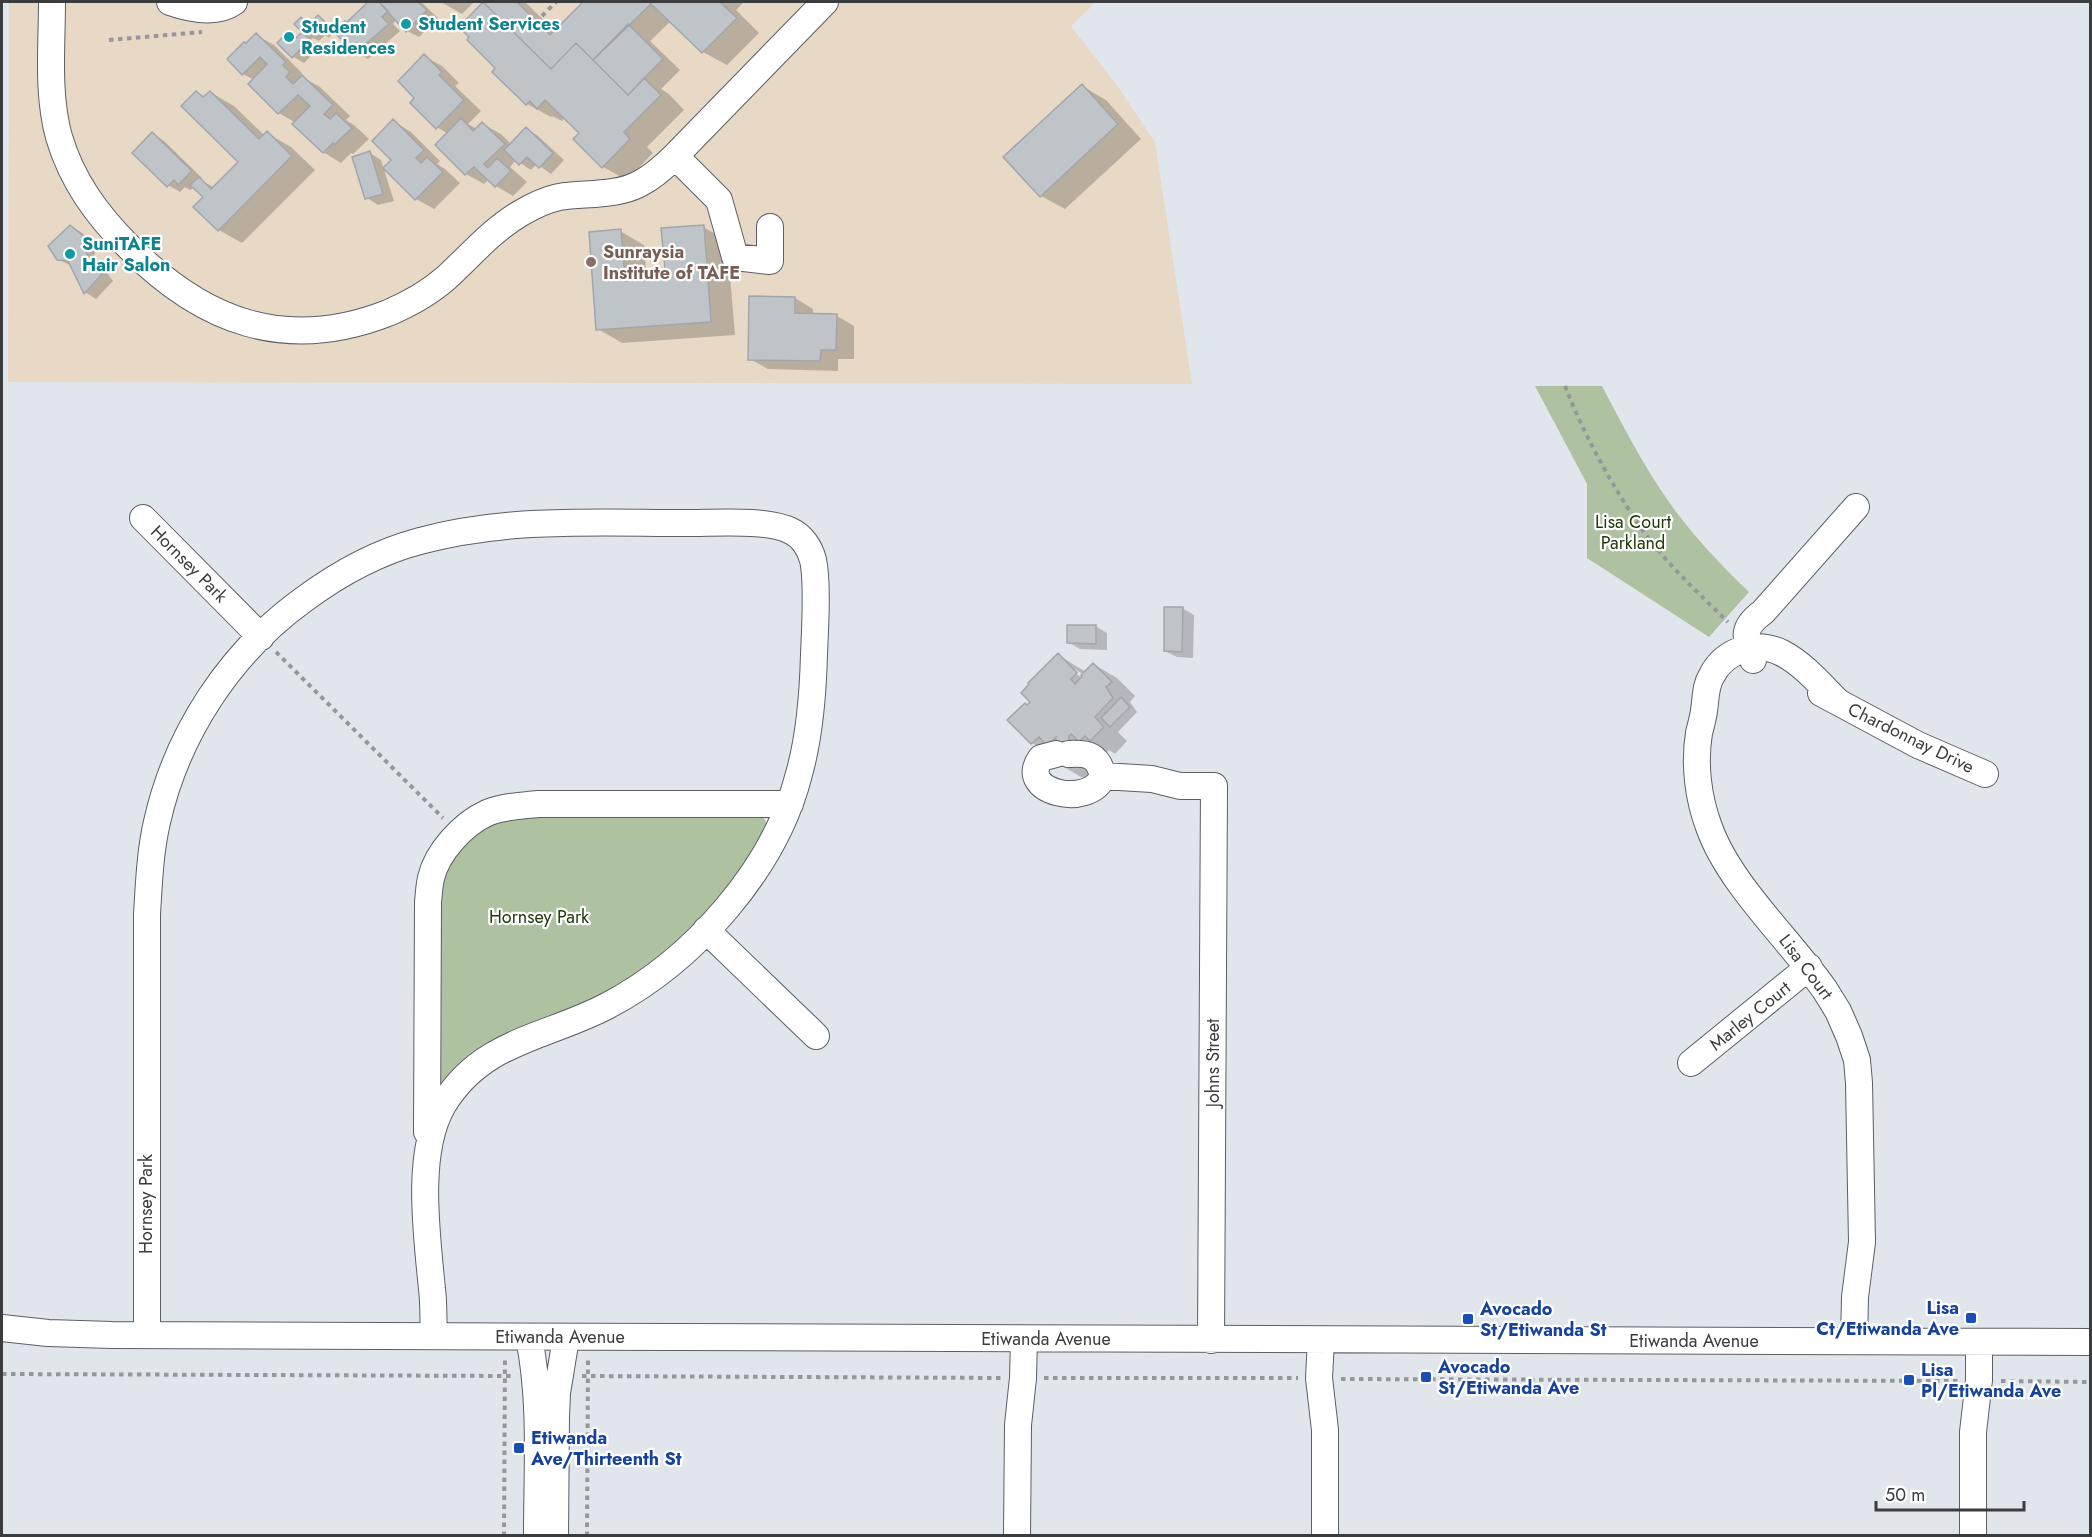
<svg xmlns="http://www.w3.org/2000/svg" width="2092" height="1537" font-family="Jost,sans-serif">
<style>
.education{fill:#e8d9c6}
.green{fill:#aec1a1}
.shadow{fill:#0003;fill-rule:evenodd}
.building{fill:#bfc4c9;stroke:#a2a6ac;stroke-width:1.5}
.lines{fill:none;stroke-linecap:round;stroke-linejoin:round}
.minor-casing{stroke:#5b5f64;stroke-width:28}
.path{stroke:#94989c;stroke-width:4;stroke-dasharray:4.5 4.5;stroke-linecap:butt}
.minor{stroke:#fff;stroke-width:26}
.culture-dot{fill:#0f9aa8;stroke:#fff;stroke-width:2}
.education-dot{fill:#8d6e63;stroke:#fff;stroke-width:2}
.transit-dot{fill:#1a4fb4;stroke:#fff;stroke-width:2}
.labels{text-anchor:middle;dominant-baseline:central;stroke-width:4.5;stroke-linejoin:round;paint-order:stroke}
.culture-label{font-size:18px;font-weight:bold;fill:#0d838f;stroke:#fff;text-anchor:start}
.education-label{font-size:18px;font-weight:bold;fill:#785e54;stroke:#fff;text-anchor:start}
.park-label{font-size:18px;fill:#213a08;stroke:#fff}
.street-label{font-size:18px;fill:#3a3c3e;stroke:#fff}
.transit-label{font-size:18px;font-weight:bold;fill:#164399;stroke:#fff;text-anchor:start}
</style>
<rect width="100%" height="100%" fill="#e1e6ec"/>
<path class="education" d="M9,2H1096L1071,26L1119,88L1155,142L1192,384L8,382Z"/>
<path class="green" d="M1535,386H1602C1623,426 1643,465 1669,502C1692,535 1721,565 1749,592L1709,637L1587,558V484Z
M526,815H762L767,824L743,871L664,959L441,1088L438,1086V904L441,882L449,863L460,846L489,824Z"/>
<path class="shadow" d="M370,2H421L438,18L419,37L407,31L396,20L393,24L400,31L368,59L356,52L335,31L329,38L325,35L319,41L313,38L311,40L320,47L304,63L292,56L289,33L298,38L304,32L301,19L311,25L318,17L330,24L337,31L348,24Z
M441,2H474L462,14Z
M486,2H525L556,32L586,2H744L736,10L759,33L727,65L703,52L671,21L650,41L680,70L661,89L669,94L684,110L647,147L653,153L627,180L603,167L581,133L565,117L562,121L552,116L551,117L527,104L461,27Z
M256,35L274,45L302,73L300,76L320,87L350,116L346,120L354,125L369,139L353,154L351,153L341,163L323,152L296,123L279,113L250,84L254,80L243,74L247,45Z
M424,56L442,66L459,83L455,86L481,111L468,124L477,129L483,124L501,134L512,145L527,129L538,136L564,160L551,174L537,164L531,170L516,160L510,167L527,182L513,196L496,186L489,179L484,184L466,174L437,145L448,134L437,127L416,98Z
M1082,86L1106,100L1141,139L1065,209L1041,196Z
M196,92L205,97L210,92L234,106L265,136L267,133L291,147L315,170L242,243L219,230L205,197L194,187L190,190L185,187L180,192L168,185L153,134L164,141L202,178L201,180L215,188L240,162Z
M393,121L411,132L440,161L437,164L445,169L460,183L434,209L416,199L385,168L393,160Z
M370,153L381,160L394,201L378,205L367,198Z
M71,226L82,233L98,248L94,255L113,281L96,299L85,292L72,266L58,259Z
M703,227L727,240L735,335L622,343L598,329L620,231L644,245L647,281L667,279Z
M795,298L813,309V315L837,316L854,326V359H838V371L768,369L750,359Z
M1182,608L1194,615L1193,658L1177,657L1165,651Z
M1095,626L1107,633V650L1080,649L1068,642Z
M1058,655L1086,672L1093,664L1117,678L1135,696L1130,702L1137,712L1118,732L1127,741L1115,754L1109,750L1104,755L1092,777H1081L1057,763V758L1032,743L1028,706ZM1072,668L1083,674L1081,677L1070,670Z"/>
<path class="building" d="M368,2H379L388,11L382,17L389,24L355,53L334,32L345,21L347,22Z
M379,2H418L427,10L406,32Z
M483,2H517L550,35L583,2H649L651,4L593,60L576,43L551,69Z
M483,2L551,69L576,43L628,95L644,78L661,95L624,132L630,139L602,168L573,139L579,133L545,100L537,109L530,101L526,105L492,72L495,68L467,40L469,37L459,27Z
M649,2H720L737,18L702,53Z
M318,15L326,23L317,32L313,29L306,36L310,39L292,58L277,43L289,31L296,38L302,32L294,24L301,17L308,25Z
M628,24L663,59L628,95L593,60Z
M256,33L286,62L283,65L290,72L286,77L293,84L302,75L333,105L324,114L330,119L336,113L352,128L334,145L333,143L323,153L292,124L310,106L298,95L278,114L248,84L267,64L260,57L242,75L227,59L244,42L246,43Z
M424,54L442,72L439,75L464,100L436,129L410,103L414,98L398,81Z
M1082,84L1118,124L1040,197L1003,157Z
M196,91L203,97L210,91L259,139L267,131L292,156L218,231L193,207L203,197L190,185L199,177L211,189L238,162L181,106Z
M461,118L473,131L482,122L505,144L484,164L488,168L497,158L511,171L495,187L474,167L465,175L435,145Z
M393,119L424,150L416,158L421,163L427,157L443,172L415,200L383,168L391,160L372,141Z
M526,127L553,153L539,168L527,157L519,165L504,150Z
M152,132L192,171L178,185L174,180L167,187L132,153Z
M370,151L383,194L365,199L352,157Z
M70,225L88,240L83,248L102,274L84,294L68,261L57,260L48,246Z
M704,225L711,322L596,330L589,232L621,229L625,281L666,278L661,228Z
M749,296L795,297V313L837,314L836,350H821L820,361L748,360Z
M1164,607H1183L1182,652L1164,651Z
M1067,625H1096V644L1067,643Z
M1058,653L1077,673L1071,679L1075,684L1082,676L1081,675L1093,663L1112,682L1106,687L1113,698L1095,717L1104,727L1090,741L1085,736L1079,742L1071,734L1069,736V764H1056V737L1047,746L1039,737L1031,744L1007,720L1025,703L1027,705L1030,702L1021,693L1029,684L1028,683Z
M1121,697L1130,707L1110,727L1101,718Z"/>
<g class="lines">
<defs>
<path id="minor" d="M52,2C52,46 47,94 59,137C72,181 97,215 129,247C203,322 286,353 388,313C409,304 429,293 446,278C470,256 493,229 521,213C533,206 545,200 559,197C585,193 616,196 639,184C653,177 664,167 675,156L825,2
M170,2C190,9 216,15 234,2
M675,156L719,200L735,257L770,261V227
M143,518L261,637
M1753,660C1745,637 1741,628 1763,612L1856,507
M1821,693L1918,745L1985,774
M1837,701C1820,684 1803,664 1782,653C1756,640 1725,650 1712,675C1705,686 1706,698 1704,711C1703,718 1701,725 1699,733C1694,764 1698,798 1709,827C1729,884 1790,940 1825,990L1838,1011L1849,1036L1857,1060L1859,1083L1862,1242L1855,1297L1854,1341
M1056,754L1041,758C1015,793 1091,809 1103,776L1152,779L1180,786H1214L1211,1340
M1069,754C1088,753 1098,755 1103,776
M706,930L816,1036
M1691,1063L1809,967
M427,1132L428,902C429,894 429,886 431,878C437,852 463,824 487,813C503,806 521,806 538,804H790
M2,1328L48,1333L112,1335L2090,1342
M147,1335V914C149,883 150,852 157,822C177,733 230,653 303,600C338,574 378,552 420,541C508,517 599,523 689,523C717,523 768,519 791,531C802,536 810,548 813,560C818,582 815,630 814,654C813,694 810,735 799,774C775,869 693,961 607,1006C546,1038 482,1040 443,1105C415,1153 427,1236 432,1289C434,1305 433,1321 434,1336
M529,1338C542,1402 537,1470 537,1536
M1321,1340L1319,1378L1325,1430V1536
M555,1536L556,1417L557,1393L566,1338
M1017,1536L1018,1425L1023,1378L1024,1339
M1973,1536V1432L1979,1380V1342"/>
</defs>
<use href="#minor" class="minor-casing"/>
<path class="path" d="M542,16L556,2
M109,40L202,32
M1565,386C1584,435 1611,484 1641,528C1665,562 1698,593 1728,622
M276,652L443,818
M2,1374L515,1376
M582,1376L1001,1378
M1044,1378H1298
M1341,1379L1958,1381
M2001,1381L2090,1382
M504,1536L505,1356
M587,1536L588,1357"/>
<use href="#minor" class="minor"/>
</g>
<g class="culture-dot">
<circle cx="406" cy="24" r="6"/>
<circle cx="289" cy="37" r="6"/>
<circle cx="70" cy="254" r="6"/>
</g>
<circle class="education-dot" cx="591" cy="262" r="6"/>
<g class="transit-dot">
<rect x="1965" y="1312" width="12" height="12" rx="3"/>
<rect x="1462" y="1313" width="12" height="12" rx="3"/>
<rect x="1420" y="1371" width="12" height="12" rx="3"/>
<rect x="1903" y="1374" width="12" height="12" rx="3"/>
<rect x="513" y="1442" width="12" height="12" rx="3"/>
</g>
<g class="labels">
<g class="culture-label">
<text x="418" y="24">Student Services</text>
<text x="301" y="27">Student<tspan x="301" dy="21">Residences</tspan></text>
<text x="82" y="244">SuniTAFE<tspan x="82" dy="21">Hair Salon</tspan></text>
</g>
<g class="education-label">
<text x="603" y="252">Sunraysia<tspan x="603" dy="21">Institute of TAFE</tspan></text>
</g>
<g class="park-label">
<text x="1633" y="522">Lisa Court<tspan x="1633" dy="21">Parkland</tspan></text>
<text x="539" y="917">Hornsey Park</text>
</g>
<g class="street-label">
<text transform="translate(189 564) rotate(45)">Hornsey Park</text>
<text transform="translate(1911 738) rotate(26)">Chardonnay Drive</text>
<text transform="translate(1806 967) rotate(53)">Lisa Court</text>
<text transform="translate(1750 1016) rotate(-39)">Marley Court</text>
<text transform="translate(1213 1063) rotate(-90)">Johns Street</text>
<text transform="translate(146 1204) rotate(-90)">Hornsey Park</text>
<text x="560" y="1337">Etiwanda Avenue</text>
<text x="1046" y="1339">Etiwanda Avenue</text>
<text x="1694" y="1341">Etiwanda Avenue</text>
</g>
<g class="transit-label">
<text x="1959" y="1308" text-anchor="end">Lisa<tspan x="1959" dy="21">Ct/Etiwanda Ave</tspan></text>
<text x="1480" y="1309">Avocado<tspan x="1480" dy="21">St/Etiwanda St</tspan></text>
<text x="1438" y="1367">Avocado<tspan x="1438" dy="21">St/Etiwanda Ave</tspan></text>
<text x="1921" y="1370">Lisa<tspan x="1921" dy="21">Pl/Etiwanda Ave</tspan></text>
<text x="531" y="1438">Etiwanda<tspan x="531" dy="21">Ave/Thirteenth St</tspan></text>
</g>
</g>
<rect width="2092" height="1537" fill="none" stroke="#3a3c3e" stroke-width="6"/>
<path d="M1876 1501v9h148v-9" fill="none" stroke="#3a3c3e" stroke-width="3"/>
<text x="1885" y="1501" font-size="18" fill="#3a3c3e" stroke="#ffffff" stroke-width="4.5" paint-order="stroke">50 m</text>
</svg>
